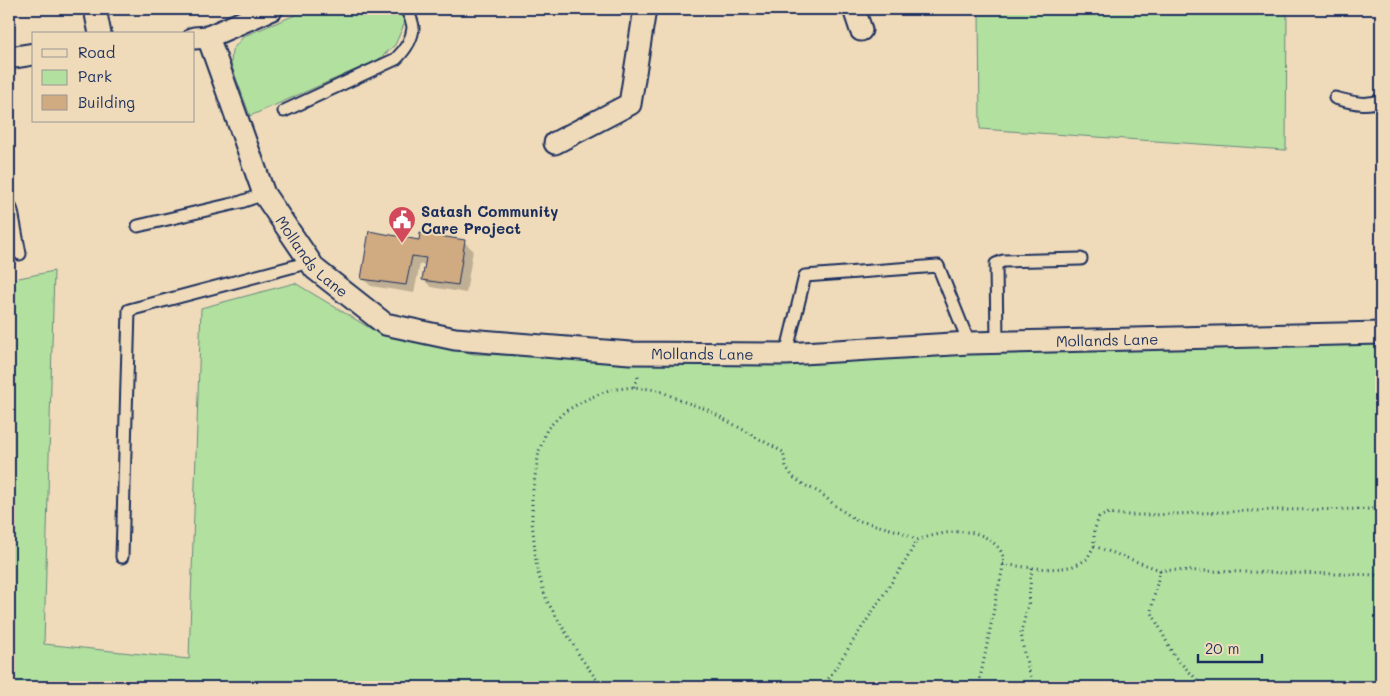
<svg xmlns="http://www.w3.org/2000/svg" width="1390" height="696" font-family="Mali,sans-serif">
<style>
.green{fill:#b2e09e;stroke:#66887e}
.shadow{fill:#0003}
.building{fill:#d0ab82;stroke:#1b2f5e}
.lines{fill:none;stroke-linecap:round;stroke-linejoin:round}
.lane-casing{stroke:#1b2f5e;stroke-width:15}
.street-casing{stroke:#1b2f5e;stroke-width:25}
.path{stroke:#1b2f5e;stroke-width:3;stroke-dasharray:1 4;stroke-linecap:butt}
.lane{stroke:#efdbb9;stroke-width:11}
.street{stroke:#efdbb9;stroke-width:21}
.labels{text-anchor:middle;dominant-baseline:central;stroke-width:4;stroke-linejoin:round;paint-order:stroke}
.poi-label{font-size:15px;font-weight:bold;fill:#1b2f5e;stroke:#efdbb9;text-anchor:start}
.street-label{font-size:15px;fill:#1b2f5e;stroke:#efdbb9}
</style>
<rect width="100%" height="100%" fill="#efdbb9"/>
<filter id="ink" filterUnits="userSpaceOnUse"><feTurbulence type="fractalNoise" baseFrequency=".02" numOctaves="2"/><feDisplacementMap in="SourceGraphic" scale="10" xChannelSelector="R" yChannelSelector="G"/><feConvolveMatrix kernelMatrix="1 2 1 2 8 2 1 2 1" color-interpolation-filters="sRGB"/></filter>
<g filter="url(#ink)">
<path class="green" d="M310,9H398L405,22L395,45L378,60L250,116L231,64L232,50L244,36Z
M979,9H1287L1286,150L980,129Z
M54,271L44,644L189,659L201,308L295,283L373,330L474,354L543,356L1381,343V687H9V280Z"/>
<path class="shadow" d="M420,242H464L473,250L466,293L431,287L423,279L426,265L420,264L414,293L371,286L362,278Z"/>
<path class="building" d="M369,231L419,240L420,233L465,240L458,285L422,280L426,258L412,256L406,285L361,279Z"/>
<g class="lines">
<defs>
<path id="lane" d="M1335,98C1351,102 1366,107 1381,100
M284,111L396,59C404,51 412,40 413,28C413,21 409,15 406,9
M9,204L12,211L20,254
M138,226L241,202L264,194
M997,342L996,264L1003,261L1081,259
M786,354L805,276L938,266L969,343
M122,557L129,310L310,262"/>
<g id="street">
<path d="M95,9L100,34"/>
<path d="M854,9L861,30"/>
<path d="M208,37L272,9"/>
<path id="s1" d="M194,38L208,37L264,194L315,269L385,324L455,339L630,353L786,354L969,343L1381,333"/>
<path d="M9,58L34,54"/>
<path d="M555,143L630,104L645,9"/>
</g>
</defs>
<use href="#lane" class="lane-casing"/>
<use href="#street" class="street-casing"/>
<path class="path" d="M634,387L638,378L637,373
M1094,546L1160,570L1381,575
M1003,564C1024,567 1048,571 1069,567C1075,566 1082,562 1087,559L1094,546V531L1099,517L1109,513L1125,515H1149L1275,510L1381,509
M1032,568L1028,605L1021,633L1024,653L1034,687
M1160,570L1151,611L1174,656L1204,687
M602,687L581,658L547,601L537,570L532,521V496L539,451L547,429L564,412L587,399L609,390L634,387L658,390L682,401L706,409L783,452L786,467L793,477L804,485L819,492L837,507L856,520L902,532L917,540
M823,687L905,562L917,540C940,533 971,525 991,541C996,545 1001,549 1003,556C1005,564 999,584 997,593C991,625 985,656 978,687"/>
<use href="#lane" class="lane"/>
<use href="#street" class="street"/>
</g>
</g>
<defs>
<symbol id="civic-pin" viewBox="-11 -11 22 30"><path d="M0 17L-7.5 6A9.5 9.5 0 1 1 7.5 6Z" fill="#d1495b" stroke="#efdbb9"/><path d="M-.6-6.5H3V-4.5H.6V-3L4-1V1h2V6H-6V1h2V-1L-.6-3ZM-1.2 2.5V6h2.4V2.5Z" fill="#fff"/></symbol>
</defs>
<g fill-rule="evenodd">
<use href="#civic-pin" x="386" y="204" width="32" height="43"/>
</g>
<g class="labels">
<g class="poi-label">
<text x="421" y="211">Satash Community<tspan x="421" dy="17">Care Project</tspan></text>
</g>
<g class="street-label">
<text stroke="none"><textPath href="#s1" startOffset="260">Mollands Lane</textPath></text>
<text stroke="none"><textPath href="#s1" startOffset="1085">Mollands Lane</textPath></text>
<text stroke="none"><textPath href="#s1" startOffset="680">Mollands Lane</textPath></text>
</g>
</g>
<rect width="1390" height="696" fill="none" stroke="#efdbb9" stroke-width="30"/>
<rect x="15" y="15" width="1360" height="666" fill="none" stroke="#1b2f5e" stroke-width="2" filter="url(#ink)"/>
<rect x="32" y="32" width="162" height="90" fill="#efdbb9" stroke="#9a9695"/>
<rect x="42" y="49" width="25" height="8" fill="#efdbb9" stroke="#9a9695"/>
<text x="78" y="58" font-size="15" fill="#1b2f5e">Road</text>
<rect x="42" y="70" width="25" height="15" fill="#b2e09e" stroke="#9a9695"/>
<text x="78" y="82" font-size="15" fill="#1b2f5e">Park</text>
<rect x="42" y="95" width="25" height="15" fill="#d0ab82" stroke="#9a9695"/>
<text x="78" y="108" font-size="15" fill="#1b2f5e">Building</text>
<path d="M1198 654v8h64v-8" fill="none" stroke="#1b2f5e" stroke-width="2.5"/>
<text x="1205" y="654" font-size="15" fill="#1b2f5e" stroke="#efdbb9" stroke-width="4" paint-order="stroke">20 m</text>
</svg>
